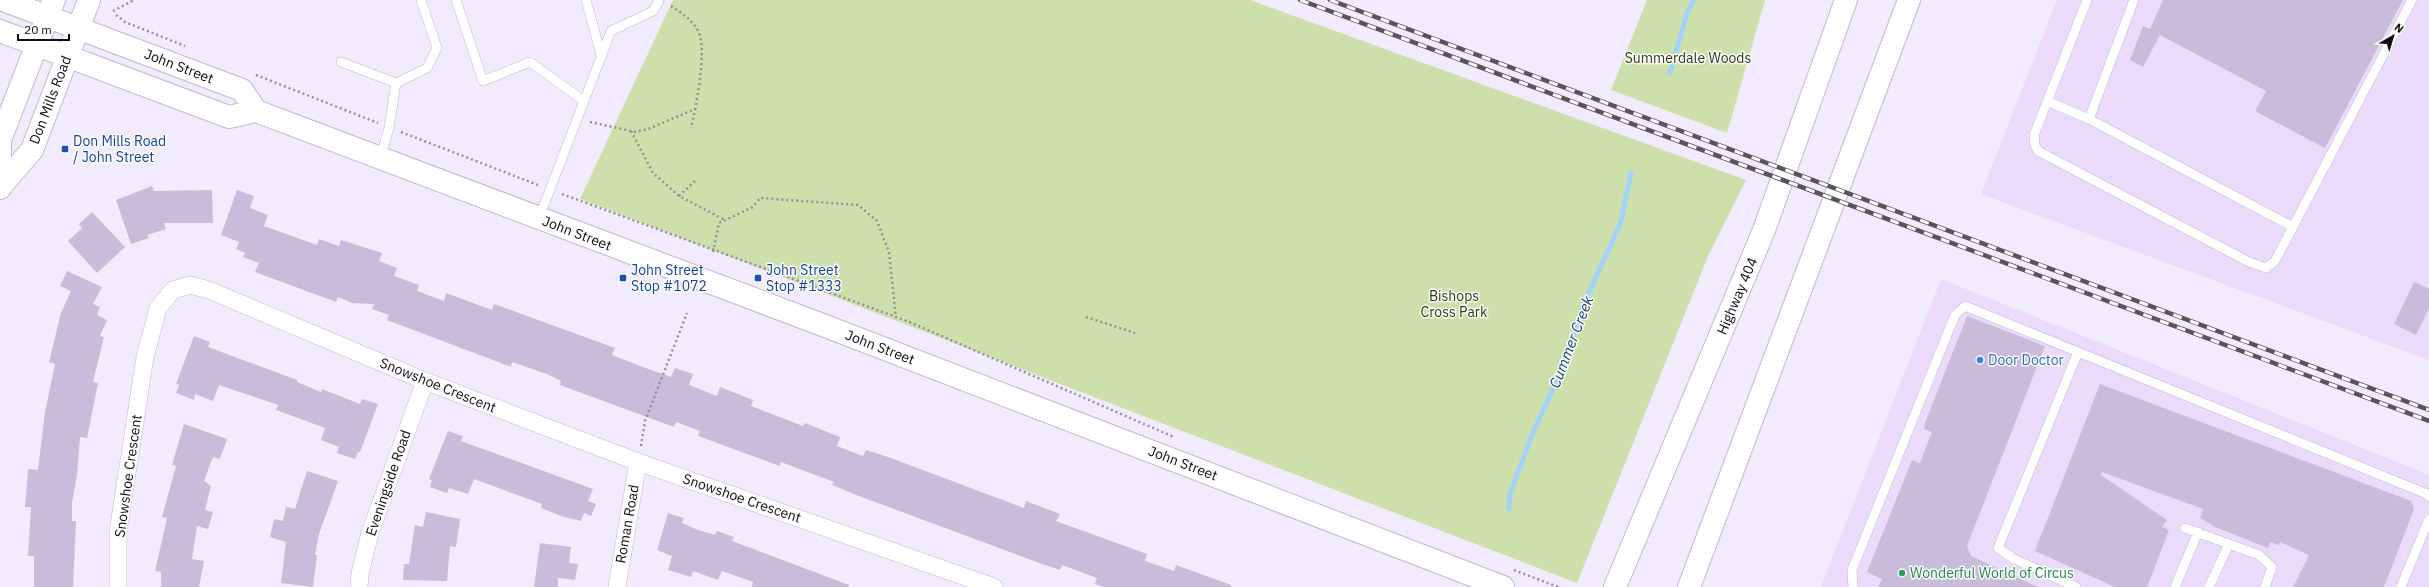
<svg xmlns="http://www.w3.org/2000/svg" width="2429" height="587" font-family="'IBM Plex Sans',sans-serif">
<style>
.built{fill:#e9dbf9}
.green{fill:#cddfaa}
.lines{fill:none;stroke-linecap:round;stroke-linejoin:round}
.stream{stroke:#a5d1fd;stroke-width:5}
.building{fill:#c9bcda}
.service-casing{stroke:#c3b6d4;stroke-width:10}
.minor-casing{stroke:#c3b6d4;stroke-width:18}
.secondary-casing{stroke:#c3b6d4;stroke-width:24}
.motorway-casing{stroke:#c3b6d4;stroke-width:24}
.path{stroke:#948d9d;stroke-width:2.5;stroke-dasharray:2 3;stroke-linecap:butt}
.service{stroke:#fff;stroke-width:9}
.minor{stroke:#fff;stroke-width:17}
.secondary{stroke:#fff;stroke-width:22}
.motorway{stroke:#fff;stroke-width:22}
.rail-casing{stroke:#59535f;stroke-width:4.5}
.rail{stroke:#fbfcfb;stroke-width:3;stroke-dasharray:9;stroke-linecap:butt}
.transit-dot{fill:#1a4fb4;stroke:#fbfcfb;stroke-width:1.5}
.shop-dot{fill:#3f7fe0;stroke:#fbfcfb;stroke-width:1.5}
.leisure-dot{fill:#2e9e5b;stroke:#fbfcfb;stroke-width:1.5}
.labels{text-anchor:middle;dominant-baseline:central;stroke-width:3;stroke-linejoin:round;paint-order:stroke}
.park-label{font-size:14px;fill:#2e390f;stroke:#fbfcfb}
.street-label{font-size:14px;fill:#100b15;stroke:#fbfcfb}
.transit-label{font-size:14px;fill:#164399;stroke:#fbfcfb;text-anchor:start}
.shop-label{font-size:14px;fill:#366cbe;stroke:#fbfcfb;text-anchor:start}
.leisure-label{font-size:14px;fill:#27864d;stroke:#fbfcfb;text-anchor:start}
.water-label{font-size:15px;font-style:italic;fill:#13426b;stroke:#fbfcfb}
</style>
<rect width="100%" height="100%" fill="#f2eafd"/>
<path class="built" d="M2057,0H2429V360L1981,194Z
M1941,279L2429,475V587H1821Z"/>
<path class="green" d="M673,0H1250L1746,180L1708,256L1577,583L580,199Z
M1647,0H1765L1727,133L1611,90Z"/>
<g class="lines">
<path class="stream" d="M1670,73L1686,16L1693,0
M1509,509L1510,494L1532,435L1557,380L1586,299L1621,222L1631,173"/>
</g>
<path class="building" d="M2163,0H2403L2325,148L2255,111L2266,91L2160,35L2143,67L2130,60L2143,26L2150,29Z
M152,186L154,191L212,190L213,223H164L166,229L147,235L149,238L131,244L116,200Z
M237,190L254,196L250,208L268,215L264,226L317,245L319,239L339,246L341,240L382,253L379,261L397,268L394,276L419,285L417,291L444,301L446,293L492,310L494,304L615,348L612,355L640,366L671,377L675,368L693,374L689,385L717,396L720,387L753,400L751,406L803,426L805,423L840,437L837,446L863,456L866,450L891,458L1024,508L1026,501L1060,514L1056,521L1147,554L1145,561L1174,571L1176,565L1231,585V587H1104L1095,584L1097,578L1062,565L1060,570L1042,564L859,496L832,485L834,482L781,462L780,466L698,436L700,431L676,422L674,427L560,385L561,381L547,374L512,362L511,367L387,320L389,315L372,309L374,304L352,303L338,297L336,302L255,272L259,263L243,257L245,253L236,249L239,242L221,235Z
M92,212L125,247L97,273L68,241L82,228L79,224Z
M67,271L102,287L93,304L100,307L97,315L107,320L100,336L104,337L93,382L98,383L87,438L80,437L77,475L72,503V521H76L73,587H34V556H28L31,507H25L27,484L28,469L38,470L45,412L55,364L49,362L61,313L71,291L60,286Z
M2414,282L2429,289V308L2416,335L2394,324Z
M1967,316L2045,346L1967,546L1971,556L2038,587H1878L1882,579L1867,572L1912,460L1920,463L1932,432L1924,429L1925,423Z
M194,336L210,342L208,347L297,380V382L321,392L322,389L360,404L362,399L378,404L360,452H358L355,459L337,453L339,447L321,440L325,428L276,410L278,405L219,385L213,401L195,394L194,400L176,393L179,385L176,384Z
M2100,384L2411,501L2414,509L2384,587H2293L2309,555L2280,542L2279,545L2270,542L2268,548L2215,527L2200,518L2203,509L2102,472L2101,475L2167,520L2162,527L2169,530L2147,587H2115L2035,551Z
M184,424L227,439L220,459L213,457L204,481L211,486L205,510L213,512L208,529L197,526L192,559L204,561L199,587H161V572L155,571L167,518L162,517L176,466L172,465Z
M448,431L463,436L461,441L593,489L588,501L596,504L591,516L584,513L581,521L561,516L541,508L542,504L474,479L468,494L449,488L447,493L430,487L432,480L429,479Z
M307,471L338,481L319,534L315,555H317L313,587L281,583L286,542L270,537L274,519L283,521L286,507L295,509Z
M426,512L460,519L456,547L450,546L447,581L403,580L404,564H409L415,525L423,527Z
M668,513L684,518L682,523L698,530L715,535L717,531L726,534L734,537L732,541L849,585V587H752L753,582L722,571L718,580L693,571L691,577L668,570L672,556L657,550Z
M540,543L571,547L569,563L578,564L575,580L558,578V587H534Z"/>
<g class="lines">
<defs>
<path id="service" d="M456,0L483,81L530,62L584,101
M586,0L601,55
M2087,0L2034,135L2035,145L2038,151L2249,262L2266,268L2275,261L2412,0
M341,62L396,83L427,68L437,48L421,0
M2047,101L2089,119L2134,0
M2089,119L2293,227
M380,158L389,128L396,83
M539,218L611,31L653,11L659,0
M2185,528L2259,555L2272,567L2265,587
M1853,587L1852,570L1955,315L1965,306L2427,494L2429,497
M2076,587L2014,559L1998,548L2078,352
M2175,587L2198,532
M2209,587L2229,544
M2401,587L2429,519"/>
<path id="minor" d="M118,587V532L145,357L158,308L173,290L190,285L209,290L425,381L638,462L994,587
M359,587L360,574L370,533L425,381
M617,587L638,462"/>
<path id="secondary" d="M3,0L242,90L256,111
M0,31L229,117L256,111L820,324L1503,587
M1,186L32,150L89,0
M0,188V140L54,0"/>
<path id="motorway" d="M1615,587L1764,230L1846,0
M1689,587L1909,0"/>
</defs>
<use href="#service" class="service-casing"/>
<use href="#minor" class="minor-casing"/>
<use href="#secondary" class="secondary-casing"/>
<use href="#motorway" class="motorway-casing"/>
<path class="path" d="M671,6C682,13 693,20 699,33C707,52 696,107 691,128
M113,11L134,0
M116,15L125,22L185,46
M256,75L378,123
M590,122L636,132L648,129L695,109
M631,131L653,173L679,196L725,220
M401,132L538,185
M562,194L907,321L1174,437
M679,196L695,181
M713,252L719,223L753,207L760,198L858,205L877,221L889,252L896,318
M1086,317L1135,333
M641,446L645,421L687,313
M1514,570L1558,587"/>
<use href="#service" class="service"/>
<use href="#minor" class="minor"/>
<use href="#secondary" class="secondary"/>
<use href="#motorway" class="motorway"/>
<defs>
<path id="rail" d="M1300,0L2429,421
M1330,0L2429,410"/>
</defs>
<use href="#rail" class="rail-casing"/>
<use href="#rail" class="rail"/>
</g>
<g class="transit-dot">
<rect x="61" y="145" width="8" height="8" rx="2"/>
<rect x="619" y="274" width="8" height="8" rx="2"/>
<rect x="754" y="274" width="8" height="8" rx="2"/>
</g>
<circle class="shop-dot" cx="1980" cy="360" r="4"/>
<circle class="leisure-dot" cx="1902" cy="573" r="4"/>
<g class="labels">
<g class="park-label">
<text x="1688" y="58">Summerdale Woods</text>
<text x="1454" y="296">Bishops<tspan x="1454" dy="16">Cross Park</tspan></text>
</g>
<g class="street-label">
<text transform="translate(179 66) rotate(21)">John Street</text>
<text transform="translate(50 100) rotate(-69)">Don Mills Road</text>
<text transform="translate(577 233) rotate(21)">John Street</text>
<text transform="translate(1737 296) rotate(-67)">Highway 404</text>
<text transform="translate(880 347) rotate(21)">John Street</text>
<text transform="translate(438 385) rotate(22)">Snowshoe Crescent</text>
<text transform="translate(1183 463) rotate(21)">John Street</text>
<text transform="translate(128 476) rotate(-82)">Snowshoe Crescent</text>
<text transform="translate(388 483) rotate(-71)">Eveningside Road</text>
<text transform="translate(742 498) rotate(19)">Snowshoe Crescent</text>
<text transform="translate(627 524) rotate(-80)">Roman Road</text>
</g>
<g class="transit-label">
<text x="73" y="141">Don Mills Road<tspan x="73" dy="16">/ John Street</tspan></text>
<text x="631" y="270">John Street<tspan x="631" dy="16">Stop #1072</tspan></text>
<text x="766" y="270">John Street<tspan x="766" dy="16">Stop #1333</tspan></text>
</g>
<g class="shop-label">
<text x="1988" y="360">Door Doctor</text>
</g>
<g class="leisure-label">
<text x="1910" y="573">Wonderful World of Circus</text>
</g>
<g class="water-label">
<text transform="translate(1571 342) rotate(-69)">Cummer Creek</text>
</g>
</g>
<g transform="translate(2393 36) rotate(38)" stroke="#fbfcfb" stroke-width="3" paint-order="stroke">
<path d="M0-3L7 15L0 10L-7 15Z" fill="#100b15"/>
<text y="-6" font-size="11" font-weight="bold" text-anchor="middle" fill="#100b15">N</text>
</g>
<path d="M18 34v6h51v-6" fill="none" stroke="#100b15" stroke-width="2"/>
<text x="24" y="34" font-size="12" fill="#100b15" stroke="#fbfcfb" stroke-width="3" paint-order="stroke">20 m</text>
</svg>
